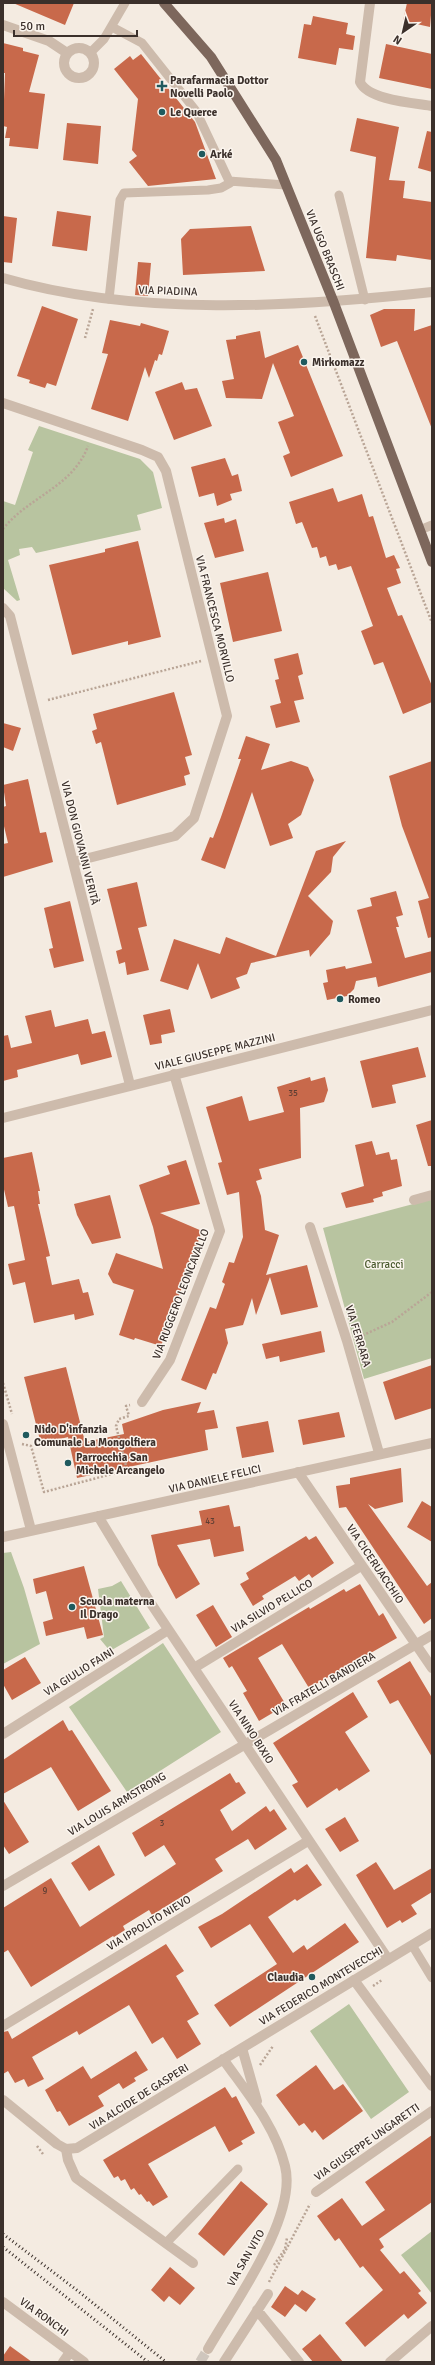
<svg xmlns="http://www.w3.org/2000/svg" width="435" height="2365" font-family="Signika,sans-serif">
<style>
.green{fill:#b8c4a0}
.building{fill:#c8694b}
.lines{fill:none;stroke-linecap:round;stroke-linejoin:round}
.tertiary-tunnel{stroke:#cfc6bd;stroke-width:10;stroke-dasharray:10 5;stroke-linecap:butt}
.path{stroke:#b9a596;stroke-width:2.5;stroke-dasharray:2 2;stroke-linecap:butt}
.service{stroke:#cdbbac;stroke-width:9}
.minor{stroke:#cdbbac;stroke-width:10}
.tertiary{stroke:#cdbbac;stroke-width:10}
.primary{stroke:#7d675c;stroke-width:10}
.rail{stroke:#3b302b;stroke-width:3;stroke-dasharray:1 3;stroke-linecap:butt}
.poi-dot{fill:#1f5a5e;stroke:#fbf5ee;stroke-width:1.5}
.labels{text-anchor:middle;dominant-baseline:central;stroke-width:3;stroke-linejoin:round;paint-order:stroke}
.number-label{font-size:9px;fill:#5e3e33}
.poi-label{font-size:11px;font-weight:bold;fill:#3b302b;stroke:#fbf5ee;text-anchor:start}
.street-label{font-size:11px;fill:#3b302b;stroke:#fbf5ee}
.park-label{font-size:11px;fill:#4a5a2e;stroke:#fbf5ee}
</style>
<rect width="100%" height="100%" fill="#f4ebe1"/>
<path class="green" d="M39,426L140,459L153,472L162,508L137,515L141,530L36,553L32,547L19,549L20,555L8,560L20,600L17,601L3,588V501L15,505L33,452L28,450Z
M432,1199V1358L364,1379L323,1228Z
M11,1552L24,1588L40,1644L3,1664V1553Z
M121,1581L150,1628L110,1651L100,1639L104,1637L98,1589L112,1586Z
M163,1643L221,1732L127,1792L69,1707Z
M349,2004L409,2092L371,2119L310,2031Z
M432,2231V2294L401,2255Z"/>
<path class="building" d="M13,3H74L65,25Z
M407,3H432L430,27L403,21Z
M313,16L348,23L346,34L355,36L353,50L339,48L336,65L298,58L304,24L311,25Z
M3,43L23,48V51L39,55L29,92L45,94L38,149L9,146L10,138H5L7,127L3,126L5,73H3Z
M386,44L432,54V89L379,78Z
M141,54L195,122L216,179L148,186L129,162L137,156L132,150L138,99L114,69L130,56L133,60Z
M357,118L399,127L389,180L405,181L403,198L432,202V260L397,255L396,261L366,258L376,157L350,151Z
M67,123L101,126L98,164L63,160Z
M427,131L432,132V172L418,168Z
M57,211L91,216L87,251L52,246Z
M3,216L17,218L12,263L3,262Z
M251,226L265,271L183,275L181,239L190,229Z
M138,262L151,263L148,296L135,295Z
M42,306L78,319L56,386L47,383L45,388L29,383L30,380L17,376Z
M384,309H415L414,331L432,325V429L397,341L381,347L370,315Z
M110,320L140,326L141,323L169,331L162,355L159,354L157,361L155,360L149,378L145,367L128,421L91,409L108,354L102,353Z
M260,331L265,358L298,345L343,456L291,477L283,456L290,453L278,422L294,416L273,363L262,399L226,398L222,381L234,379L226,340L236,339V336Z
M182,382L185,390L197,388L212,426L174,440L155,392Z
M225,458L232,476L238,474L242,491L230,494L232,500L217,506L214,493L199,497L191,467Z
M333,488L338,502L362,494L369,517L373,516L386,558L394,555L400,568L396,569L401,583L387,588L398,616L402,615L432,686V702L403,714L383,662L374,665L361,631L373,626L351,566L338,570L336,564L329,566L326,556L320,558L317,547L312,548L302,522L296,524L289,502Z
M224,518L225,523L236,519L244,551L215,558L204,523Z
M138,541L161,637L128,645V641L72,655L49,565L105,552V549Z
M268,572L282,631L233,642L220,583Z
M298,653L303,674L298,676L304,699L294,701L300,722L276,728L270,706L281,703L275,680L279,679L274,659Z
M174,692L192,755L185,757L190,774L184,776L186,785L117,805L101,742L96,744L92,731L97,729L93,714Z
M3,723L21,728L13,751L3,747Z
M246,736L270,744L261,770L291,761L308,767L314,780L301,815L288,824L293,838L270,846L252,792L225,869L201,860L210,837L213,838L221,817L241,759H238Z
M432,761V937L428,938L418,901L429,898L402,826L389,776Z
M28,779L40,833L46,832L53,862L3,877V844L8,843L3,822V807L6,806L3,785Z
M346,841L333,857L331,872L308,896L333,921L330,934L310,957L309,950L251,963L247,974L236,978L240,988L211,999L198,963L188,990L160,981L174,939L220,954L226,937L276,956L316,851Z
M137,882L147,926L138,928L149,970L127,975L125,962L119,964L116,951L122,949L107,889Z
M396,891L403,915L396,917L399,927H396L405,958L432,951V972L378,987L376,977L356,981L354,989L347,996L327,1000L323,983L328,982L326,970L345,966L346,969L372,963L357,910L372,906L370,898Z
M70,901L84,961L54,968L49,949L53,948L44,908Z
M170,1009L175,1032L161,1035L162,1043L150,1045L143,1015Z
M51,1010L55,1027L88,1019L92,1034L105,1031L112,1057L81,1065L78,1054L17,1070L18,1077L3,1081V1036L8,1035L11,1048L32,1043L25,1016Z
M418,1047L426,1077L392,1085L396,1103L372,1108L360,1061Z
M310,1077L311,1081L325,1077L328,1090L324,1102L300,1108L301,1158L259,1169L262,1179L256,1181L261,1196L265,1230L279,1235L266,1275L307,1265L318,1307L281,1315L270,1277L256,1315L252,1298L243,1325L225,1329L228,1343L216,1374L213,1373L206,1390L181,1380L210,1307L216,1309L225,1284L222,1282L229,1262L234,1263L243,1237L239,1192L227,1195L218,1163L222,1162L206,1107L242,1096L249,1121L284,1112L277,1087Z
M432,1120V1166H428L416,1125Z
M372,1141L376,1155L389,1152L391,1160L397,1159L402,1186L382,1192L383,1196L373,1199L374,1202L346,1208L341,1193L364,1186L355,1145Z
M32,1152L40,1191H38L40,1204H38L50,1256L46,1257L52,1285L79,1279L83,1293L88,1292L94,1315L75,1320L74,1314L34,1323L25,1282L13,1285L8,1264L25,1260L14,1206L8,1207L3,1185V1158Z
M186,1160L200,1204L160,1213L202,1231L161,1346L135,1338L134,1340L119,1335L134,1290L113,1283L108,1274L116,1253L163,1269L153,1227L139,1185L170,1174L167,1166Z
M110,1195L121,1238L92,1244L77,1215L74,1204Z
M321,1331L325,1352L280,1362L279,1356L266,1359L262,1344Z
M432,1365V1408L395,1420L383,1382Z
M66,1367L85,1442L124,1434L122,1424L163,1410L201,1402L197,1413L214,1410L218,1428L205,1430L208,1450L77,1478L68,1437L41,1444L24,1377Z
M339,1412L345,1437L303,1445L298,1420Z
M268,1421L274,1452L242,1458L236,1427Z
M401,1468L403,1502L375,1509L368,1504L427,1586L432,1582V1618L424,1624L346,1507L339,1508L336,1486L350,1484V1478Z
M422,1501L432,1507V1542L407,1527Z
M229,1505L234,1527L240,1526L244,1551L214,1557L210,1539L177,1545L200,1584L176,1599L158,1565L151,1535L202,1525L199,1511Z
M306,1536L309,1540L316,1536L334,1563L312,1578L309,1574L299,1581L295,1576L262,1596L264,1599L253,1606L240,1584L249,1579L246,1573Z
M84,1566L103,1635L87,1639L84,1627L46,1636L43,1622L53,1619L46,1591L36,1594L33,1579Z
M360,1584L379,1616L383,1613L397,1638L309,1688L282,1644L258,1658L286,1705L259,1721L243,1693L247,1691L232,1666L229,1668L223,1658L309,1607L310,1609L344,1589L346,1592Z
M213,1605L232,1637L216,1647L196,1615Z
M25,1657L41,1683L12,1700L3,1684V1670Z
M410,1661L432,1698V1757L398,1700L390,1704L377,1681Z
M353,1692L368,1717L345,1732L370,1771L339,1791L337,1788L307,1808L292,1785L298,1782L273,1743Z
M63,1720L69,1731L72,1730L111,1791L78,1811L51,1767L3,1794V1760Z
M230,1773L236,1783L239,1782L246,1793L220,1810L232,1831L266,1806L270,1812L274,1809L287,1829L255,1850L248,1839L215,1859L223,1871L152,1915L149,1910L123,1926L125,1930L114,1937L113,1936L31,1987L8,1950L3,1953V1908L51,1878L80,1927L176,1864L164,1845L145,1857L132,1833Z
M3,1800L29,1842L9,1854L3,1845Z
M345,1817L359,1841L340,1852L325,1829Z
M99,1845L115,1875L89,1891L71,1863Z
M376,1862L394,1890L432,1868V1892L411,1905L417,1914L402,1923L400,1920L387,1928L356,1875Z
M307,1864L322,1885L297,1901L295,1899L268,1917L293,1953L304,1945L307,1950L345,1923L359,1942L230,2027L214,2005L277,1964L250,1924L211,1948L198,1927L222,1914L291,1868L294,1873Z
M166,1944L184,1971L176,1976L199,2014L187,2021L201,2044L177,2059L163,2037L152,2044L129,2005L79,2035L77,2031L32,2057L44,2079L28,2087L24,2079L15,2083L8,2071L3,2074V2032L8,2031L12,2039Z
M136,2051L148,2070L134,2078L136,2081L123,2089L119,2083L98,2096L104,2106L69,2126L60,2111L57,2112L45,2090L83,2066L91,2079Z
M316,2065L334,2090L343,2084L363,2111L323,2140L315,2130L312,2133L304,2123L299,2126L276,2095Z
M225,2087L232,2098L236,2096L255,2133L241,2141L243,2144L229,2152L215,2126L148,2164L168,2197L153,2206L149,2201L147,2202L141,2194L139,2195L134,2188L131,2190L125,2179L121,2181L118,2176L114,2178L103,2160Z
M432,2135V2202L379,2239L384,2247L380,2250L400,2274L404,2271L421,2291L418,2293L427,2303L408,2319L404,2314L365,2347L345,2323L383,2290L363,2266L360,2268L339,2238L335,2241L317,2216L342,2198L362,2226L385,2210L365,2182Z
M241,2181L268,2204L224,2256L198,2234Z
M170,2267L195,2288L180,2305L169,2296L164,2302L151,2290Z
M285,2286L298,2295L302,2290L316,2299L306,2312L295,2304L285,2317L271,2307Z
M320,2334L343,2362H313L302,2349Z
M10,2346L32,2362H3V2356Z"/>
<g class="lines">
<path class="tertiary-tunnel" d="M200,2362L208,2349"/>
<path class="path" d="M315,316L432,623
M85,338L93,309
M3,529C28,497 73,487 88,446
M48,700L201,661
M359,1337L392,1322L432,1292
M3,1383L12,1414
M22,1444L31,1446L44,1492L127,1470L116,1426L119,1419L129,1416L126,1406L130,1405
M373,1986L382,1980
M260,2065L273,2046
M37,2146L43,2154
M274,2265L285,2249L287,2238
M269,2282L310,2204"/>
<path class="service" d="M91,52L104,39L125,3
M229,181L286,185
M339,195L365,300
M109,299L120,200L124,193L208,190L221,188L230,183L196,111L142,43L112,27
M420,530L432,525
M412,1945L432,1978
M166,2243L238,2169"/>
<path class="minor" d="M370,3L360,82C368,100 414,103 432,106
M3,25L49,41L67,53
M64 63a15 15 0 1 1 30 0a15 15 0 1 1-30 0Z
M3,278C137,317 295,307 432,292
M3,403L142,450L158,457L166,471L227,716L194,818L175,836L73,862
M3,608L10,616L130,1085
M414,1200L432,1195
M310,1227L347,1341L379,1453
M142,1402L170,1360L220,1231L174,1074
M3,1424L31,1530
M298,1472L432,1668
M98,1516L150,1602L388,1959
M3,1537L432,1443
M194,1668L361,1566
M3,1734L168,1630
M3,1886L432,1635
M354,1980L432,2086
M3,2026L308,1841
M66,2149L68,2160L76,2178L193,2263
M316,2192L432,2111
M3,2302L84,2362
M257,2310L299,2362
M63,2362L70,2352
M224,2362L268,2294
M390,2362L432,2326"/>
<path class="tertiary" d="M3,1118L432,1010
M242,2048L257,2101
M3,2100L57,2144L66,2149L77,2148L432,1933
M208,2349C233,2305 298,2217 285,2166C275,2125 247,2093 223,2059"/>
<path class="primary" d="M164,3L211,57L276,160L334,303L432,562"/>
<path class="rail" d="M3,2234L78,2291L166,2362
M3,2247L148,2362"/>
</g>
<g class="poi-dot">
<path d="M160 80h4v4h4v4h-4v4h-4v-4h-4v-4h4z"/>
<circle cx="162" cy="112" r="4"/>
<circle cx="202" cy="154" r="4"/>
<circle cx="304" cy="362" r="4"/>
<circle cx="340" cy="999" r="4"/>
<circle cx="26" cy="1435" r="4"/>
<circle cx="68" cy="1463" r="4"/>
<circle cx="72" cy="1607" r="4"/>
<circle cx="312" cy="1977" r="4"/>
</g>
<g class="labels">
<g class="number-label">
<text x="293" y="1093">35</text>
<text x="210" y="1521">43</text>
<text x="162" y="1823">3</text>
<text x="45" y="1891">9</text>
</g>
<g class="poi-label">
<text x="170" y="80">Parafarmacia Dottor<tspan x="170" dy="13">Novelli Paolo</tspan></text>
<text x="170" y="112">Le Querce</text>
<text x="210" y="154">Arké</text>
<text x="312" y="362">Mirkomazz</text>
<text x="348" y="999">Romeo</text>
<text x="34" y="1429">Nido D'infanzia<tspan x="34" dy="13">Comunale La Mongolfiera</tspan></text>
<text x="76" y="1457">Parrocchia San<tspan x="76" dy="13">Michele Arcangelo</tspan></text>
<text x="80" y="1601">Scuola materna<tspan x="80" dy="13">Il Drago</tspan></text>
<text x="304" y="1977" text-anchor="end">Claudia</text>
</g>
<g class="street-label">
<text transform="translate(325 250) rotate(68)">VIA UGO BRASCHI</text>
<text transform="translate(168 291) rotate(2)">VIA PIADINA</text>
<text transform="translate(215 619) rotate(76)">VIA FRANCESCA MORVILLO</text>
<text transform="translate(80 843) rotate(76)">VIA DON GIOVANNI VERITÀ</text>
<text transform="translate(215 1052) rotate(-14)">VIALE GIUSEPPE MAZZINI</text>
<text transform="translate(181 1294) rotate(-69)">VIA RUGGERO LEONCAVALLO</text>
<text transform="translate(358 1336) rotate(73)">VIA FERRARA</text>
<text transform="translate(215 1479) rotate(-13)">VIA DANIELE FELICI</text>
<text transform="translate(375 1564) rotate(56)">VIA CICERUACCHIO</text>
<text transform="translate(272 1606) rotate(-31)">VIA SILVIO PELLICO</text>
<text transform="translate(79 1672) rotate(-32)">VIA GIULIO FAINI</text>
<text transform="translate(324 1684) rotate(-30)">VIA FRATELLI BANDIERA</text>
<text transform="translate(251 1732) rotate(57)">VIA NINO BIXIO</text>
<text transform="translate(117 1804) rotate(-31)">VIA LOUIS ARMSTRONG</text>
<text transform="translate(149 1923) rotate(-31)">VIA IPPOLITO NIEVO</text>
<text transform="translate(321 1986) rotate(-31)">VIA FEDERICO MONTEVECCHI</text>
<text transform="translate(139 2097) rotate(-32)">VIA ALCIDE DE GASPERI</text>
<text transform="translate(367 2142) rotate(-35)">VIA GIUSEPPE UNGARETTI</text>
<text transform="translate(246 2258) rotate(-60)">VIA SAN VITO</text>
<text transform="translate(44 2317) rotate(36)">VIA RONCHI</text>
</g>
<g class="park-label">
<text x="384" y="1264">Carracci</text>
</g>
</g>
<rect width="435" height="2365" fill="none" stroke="#3b302b" stroke-width="8"/>
<g transform="translate(403 32) rotate(214)" stroke="#fbf5ee" stroke-width="3" paint-order="stroke">
<path d="M0-3L7 15L0 10L-7 15Z" fill="#3b302b"/>
<text y="-6" font-size="11" font-weight="bold" text-anchor="middle" fill="#3b302b">N</text>
</g>
<path d="M14 30v6h123v-6" fill="none" stroke="#3b302b" stroke-width="2"/>
<text x="20" y="30" font-size="12" fill="#3b302b" stroke="#fbf5ee" stroke-width="3" paint-order="stroke">50 m</text>
</svg>
